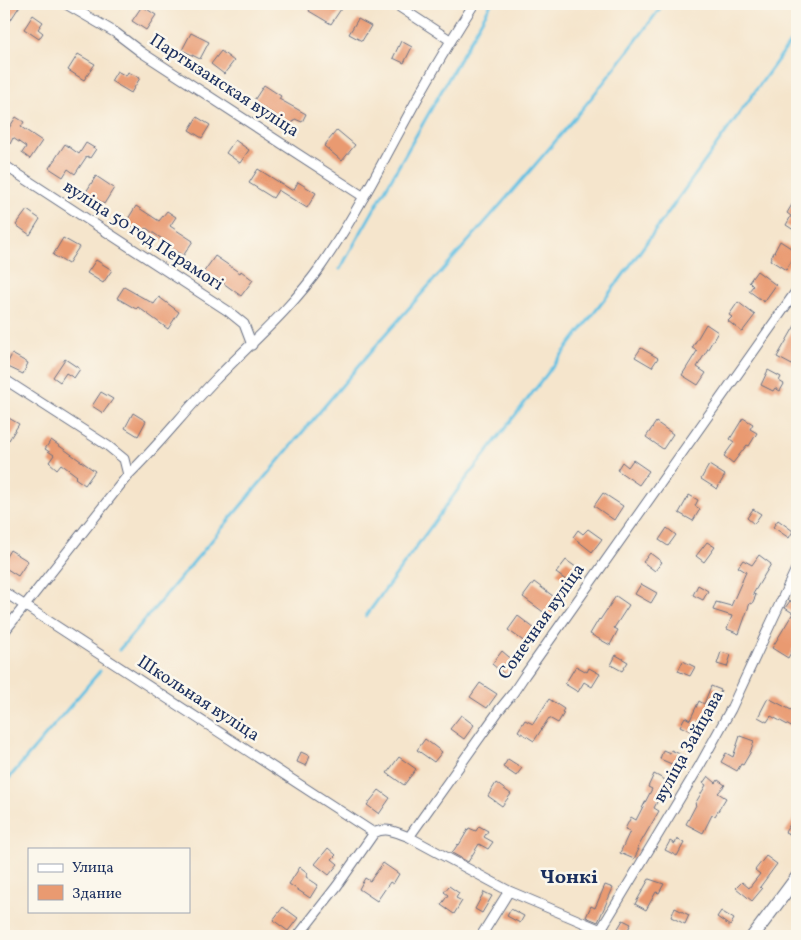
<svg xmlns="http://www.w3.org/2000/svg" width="801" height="940" font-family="Vollkorn,serif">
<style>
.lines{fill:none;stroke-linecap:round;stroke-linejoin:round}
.stream{stroke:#65c1e3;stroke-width:3}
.building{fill:#e99a71}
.street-casing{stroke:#676f84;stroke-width:11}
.secondary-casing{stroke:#676f84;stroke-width:14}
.street{stroke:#fff;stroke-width:9}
.secondary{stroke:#fff;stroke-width:12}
.labels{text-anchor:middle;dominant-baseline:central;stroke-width:5;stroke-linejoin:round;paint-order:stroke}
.street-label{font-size:18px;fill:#1b2f5e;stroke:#fbf7ec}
.quarter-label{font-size:20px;font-weight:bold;fill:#1b2f5e;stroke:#fbf7ec}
</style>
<rect width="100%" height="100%" fill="#fbf7ec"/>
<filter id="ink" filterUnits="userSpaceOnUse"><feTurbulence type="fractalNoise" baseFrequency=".02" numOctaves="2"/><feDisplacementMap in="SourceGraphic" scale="10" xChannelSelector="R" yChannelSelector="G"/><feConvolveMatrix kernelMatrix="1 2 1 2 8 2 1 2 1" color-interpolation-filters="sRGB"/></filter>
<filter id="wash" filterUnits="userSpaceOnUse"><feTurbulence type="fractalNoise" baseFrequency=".0096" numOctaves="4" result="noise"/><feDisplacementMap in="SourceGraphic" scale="20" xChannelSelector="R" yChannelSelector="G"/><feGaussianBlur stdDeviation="1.12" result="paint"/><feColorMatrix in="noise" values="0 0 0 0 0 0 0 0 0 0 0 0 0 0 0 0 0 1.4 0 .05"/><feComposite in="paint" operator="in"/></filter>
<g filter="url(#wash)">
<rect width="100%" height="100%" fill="#f5e5cc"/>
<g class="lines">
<path class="stream" d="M794,4L797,6
M340,269L491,4
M366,616L459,488L621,278L797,33
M119,650C205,550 288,448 374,348C472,235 576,126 663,4
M4,784L100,671"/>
</g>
<g id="blocks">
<path class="building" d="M4,4H21L10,21L4,17Z
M313,4H333L341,9L331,24L309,11Z
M142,6L156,15L146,30L132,21Z
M33,15L43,22L38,29L43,33L39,39L24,29Z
M358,19L371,26L362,41L349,34Z
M191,33L209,42L200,59L182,50Z
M401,41L412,47L404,63L393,58Z
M221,51L234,61L224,74L211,64Z
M78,54L95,64L84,80L68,70Z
M117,71L126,76L128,72L140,78L131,93L111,81Z
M264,85L281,96L279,99L306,114L302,122L295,119L291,125L253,102Z
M16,117L24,122L21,127L42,141L30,159L22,153L26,147L13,138L10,144L4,140V136Z
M197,117L210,125L202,138L189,130Z
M337,130L355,145L342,161L324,146Z
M235,140L249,150L240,163L226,153Z
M86,143L96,149L90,158L87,156L75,174L68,169L63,177L49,168L65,144L79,154Z
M258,169L293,191L298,182L316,193L307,208L278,190L273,198L249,183Z
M96,176L114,188L104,204L86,192Z
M797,196V232L786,225L791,216L787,213Z
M136,206L159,221L167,211L176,217L170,226L193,241L183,256L169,247L171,245L146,228L143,233L126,222Z
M27,210L40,219L30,235L16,225Z
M63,238L79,247L68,264L53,255Z
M780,241L797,252L786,270L770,260Z
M215,256L240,273L241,271L253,280L241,296L219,280L217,283L203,273Z
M96,260L112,270L103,283L87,273Z
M757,271L776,285L764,302L749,291L753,286L749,282Z
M124,287L154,304L159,297L179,312L168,329L138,307L136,309L117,298Z
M738,302L755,315L742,332L728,321L732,317L729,315Z
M797,322V355L792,365L777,357Z
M706,324L718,332L697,367L706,373L698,385L682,375L697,351L692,348Z
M641,348L658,358L652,367L635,357Z
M12,354L28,363L23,374L6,366Z
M65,359L80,369L74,378L66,373L60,382L53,377Z
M768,370L781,377L779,381L784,384L780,391L775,388L773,391L761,385Z
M101,392L113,399L103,413L92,406Z
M133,413L146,421L138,436L125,428Z
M7,417L19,424L9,440L4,437V424Z
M743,418L753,424L750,429L757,433L749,446L747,445L733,463L724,456L734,442L730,439Z
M656,422L673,434L663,449L646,437Z
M51,440L95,471L85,485L75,478L77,476L61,464L57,469L49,462L54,455L45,449Z
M633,460L649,471L639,485L617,470L622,462L628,467Z
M709,465L725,475L717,489L701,479Z
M603,493L623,506L614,520L594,506Z
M689,495L698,500L695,506L700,509L693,521L679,513Z
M753,509L761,514L754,524L747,518Z
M778,520L793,531L789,538L773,527Z
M667,528L676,535L668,546L659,540Z
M588,529L602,539L592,552L573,537L578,530L583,534Z
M707,542L715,547L704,562L696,556Z
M10,550L28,561L18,576L4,567V560Z
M650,553L662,562L655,571L643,562Z
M759,555L771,564L753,594L756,595L752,604L750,603L739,634L727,629L732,616L713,610L716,602L731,606L746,572L738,567L743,560L752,565Z
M566,560L580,570L570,583L556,573Z
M534,582L561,602L550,617L523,597Z
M641,584L657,593L651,603L635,594Z
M698,585L708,591L703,600L693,595Z
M616,596L629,605L614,628L618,630L610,645L590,634L599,619L600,620Z
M790,601L797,605V642L788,658L772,648L793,613L785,608Z
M518,616L539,632L529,645L508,630Z
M502,651L515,662L505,675L492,664Z
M721,652L731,655L727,667L717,664Z
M616,655L628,662L622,671L611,665Z
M683,661L695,667L690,676L678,671Z
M576,666L587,672L589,668L600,674L592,687L584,682L578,692L565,684Z
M480,683L497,694L487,708L470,697Z
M711,686L721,690L718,698L715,697L702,722L697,720L692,732L680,726L685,717L690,720L699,701L704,704Z
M768,698L797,713V730L771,716L767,722L758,717Z
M549,699L564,709L562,712L564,713L558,723L549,718L534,741L518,731L525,720L533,724Z
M461,715L474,725L464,739L450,729Z
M740,736L754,741L750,753L743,765L741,764L737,771L721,762L726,753L733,757Z
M425,739L442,752L434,762L417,750Z
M663,750L670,753L671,750L686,757L681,768L660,759Z
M301,752L310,756L306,766L297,762Z
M399,757L416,769L404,785L387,773Z
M508,759L522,768L516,776L503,767Z
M654,774L673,784L666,796L661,794L654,808L659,811L637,849H639L634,859L620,853L630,831L625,829L631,817L636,820L652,789L648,787Z
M708,776L716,783L718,780L725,785L718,793L726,798L715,816L712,815L703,833L686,824L696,805L695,804L706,785L703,783Z
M496,783L511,794L502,806L488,796Z
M379,790L390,798L379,814L367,805Z
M797,814V830L793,836L785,832Z
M479,826L488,831L484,837L493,842L488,849L479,844L468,862L452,853L458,844L459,845L469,828L476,831Z
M677,839L684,843L677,856L665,850L670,841L675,844Z
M328,848L336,855L332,859L338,864L329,875L315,864Z
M766,856L777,864L760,887L762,889L752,901L736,888L742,882L749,888L760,874L755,870Z
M383,863L399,874L393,884L390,882L377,901L359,889L365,878L370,881Z
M300,867L308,873L306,877L318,885L310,898L289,884Z
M649,879L664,884L659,893L656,892L646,910L635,904Z
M605,885L613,888L598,922L586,917L591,906L595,908Z
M449,886L459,893L456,898L462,901L454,914L441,905L448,895L444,892Z
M484,892L492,896L482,913L475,909Z
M283,907L298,918L288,931L273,920Z
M675,908L689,915L685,924L671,917Z
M511,909L524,916L520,923L507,916Z
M721,911L734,919L730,926L717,917Z
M623,920L631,924L625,935L617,930Z"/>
</g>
</g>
<g filter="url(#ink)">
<use href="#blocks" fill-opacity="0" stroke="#676f84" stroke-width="1"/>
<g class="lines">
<defs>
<path id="street" d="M66,4L116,33L141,52L364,197
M395,4L450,40
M4,165L228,311L244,324L252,345
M4,379L108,446L124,459L128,475L4,632
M128,475C159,445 185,411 215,380C251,343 291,309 321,266C341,237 359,206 376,175C407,117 438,59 474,4
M4,592L374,833
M409,837L509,891L615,936
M298,936L337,886L374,833C387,826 397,833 409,837L500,709L513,693L525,675L797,290
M481,936L509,891
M597,936L700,765L731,709L797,567"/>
<path id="secondary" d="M753,936L797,877"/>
</defs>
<use href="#street" class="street-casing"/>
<use href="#secondary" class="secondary-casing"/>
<use href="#street" class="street"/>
<use href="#secondary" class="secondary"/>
</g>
</g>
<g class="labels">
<g class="street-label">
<text transform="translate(224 86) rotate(33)">Партызанская вуліца</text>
<text transform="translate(143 236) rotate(33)">вуліца 50 год Перамогі</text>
<text transform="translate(542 622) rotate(-55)">Сонечная вуліца</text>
<text transform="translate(198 699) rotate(33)">Школьная вуліца</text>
<text transform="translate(689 747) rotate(-61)">вуліца Зайцава</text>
</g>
<g class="quarter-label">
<text x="569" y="878">Чонкі</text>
</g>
</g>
<rect width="801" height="940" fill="none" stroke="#fbf7ec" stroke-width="20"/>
<rect x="28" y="848" width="162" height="65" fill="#fbf7ec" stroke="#a1a7b3"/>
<rect x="38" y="864" width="25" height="8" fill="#ffffff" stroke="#a1a7b3"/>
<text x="72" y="872" font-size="15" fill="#1b2f5e">Улица</text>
<rect x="38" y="885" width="25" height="15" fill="#e99a71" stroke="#a1a7b3"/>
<text x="72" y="898" font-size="15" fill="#1b2f5e">Здание</text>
</svg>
